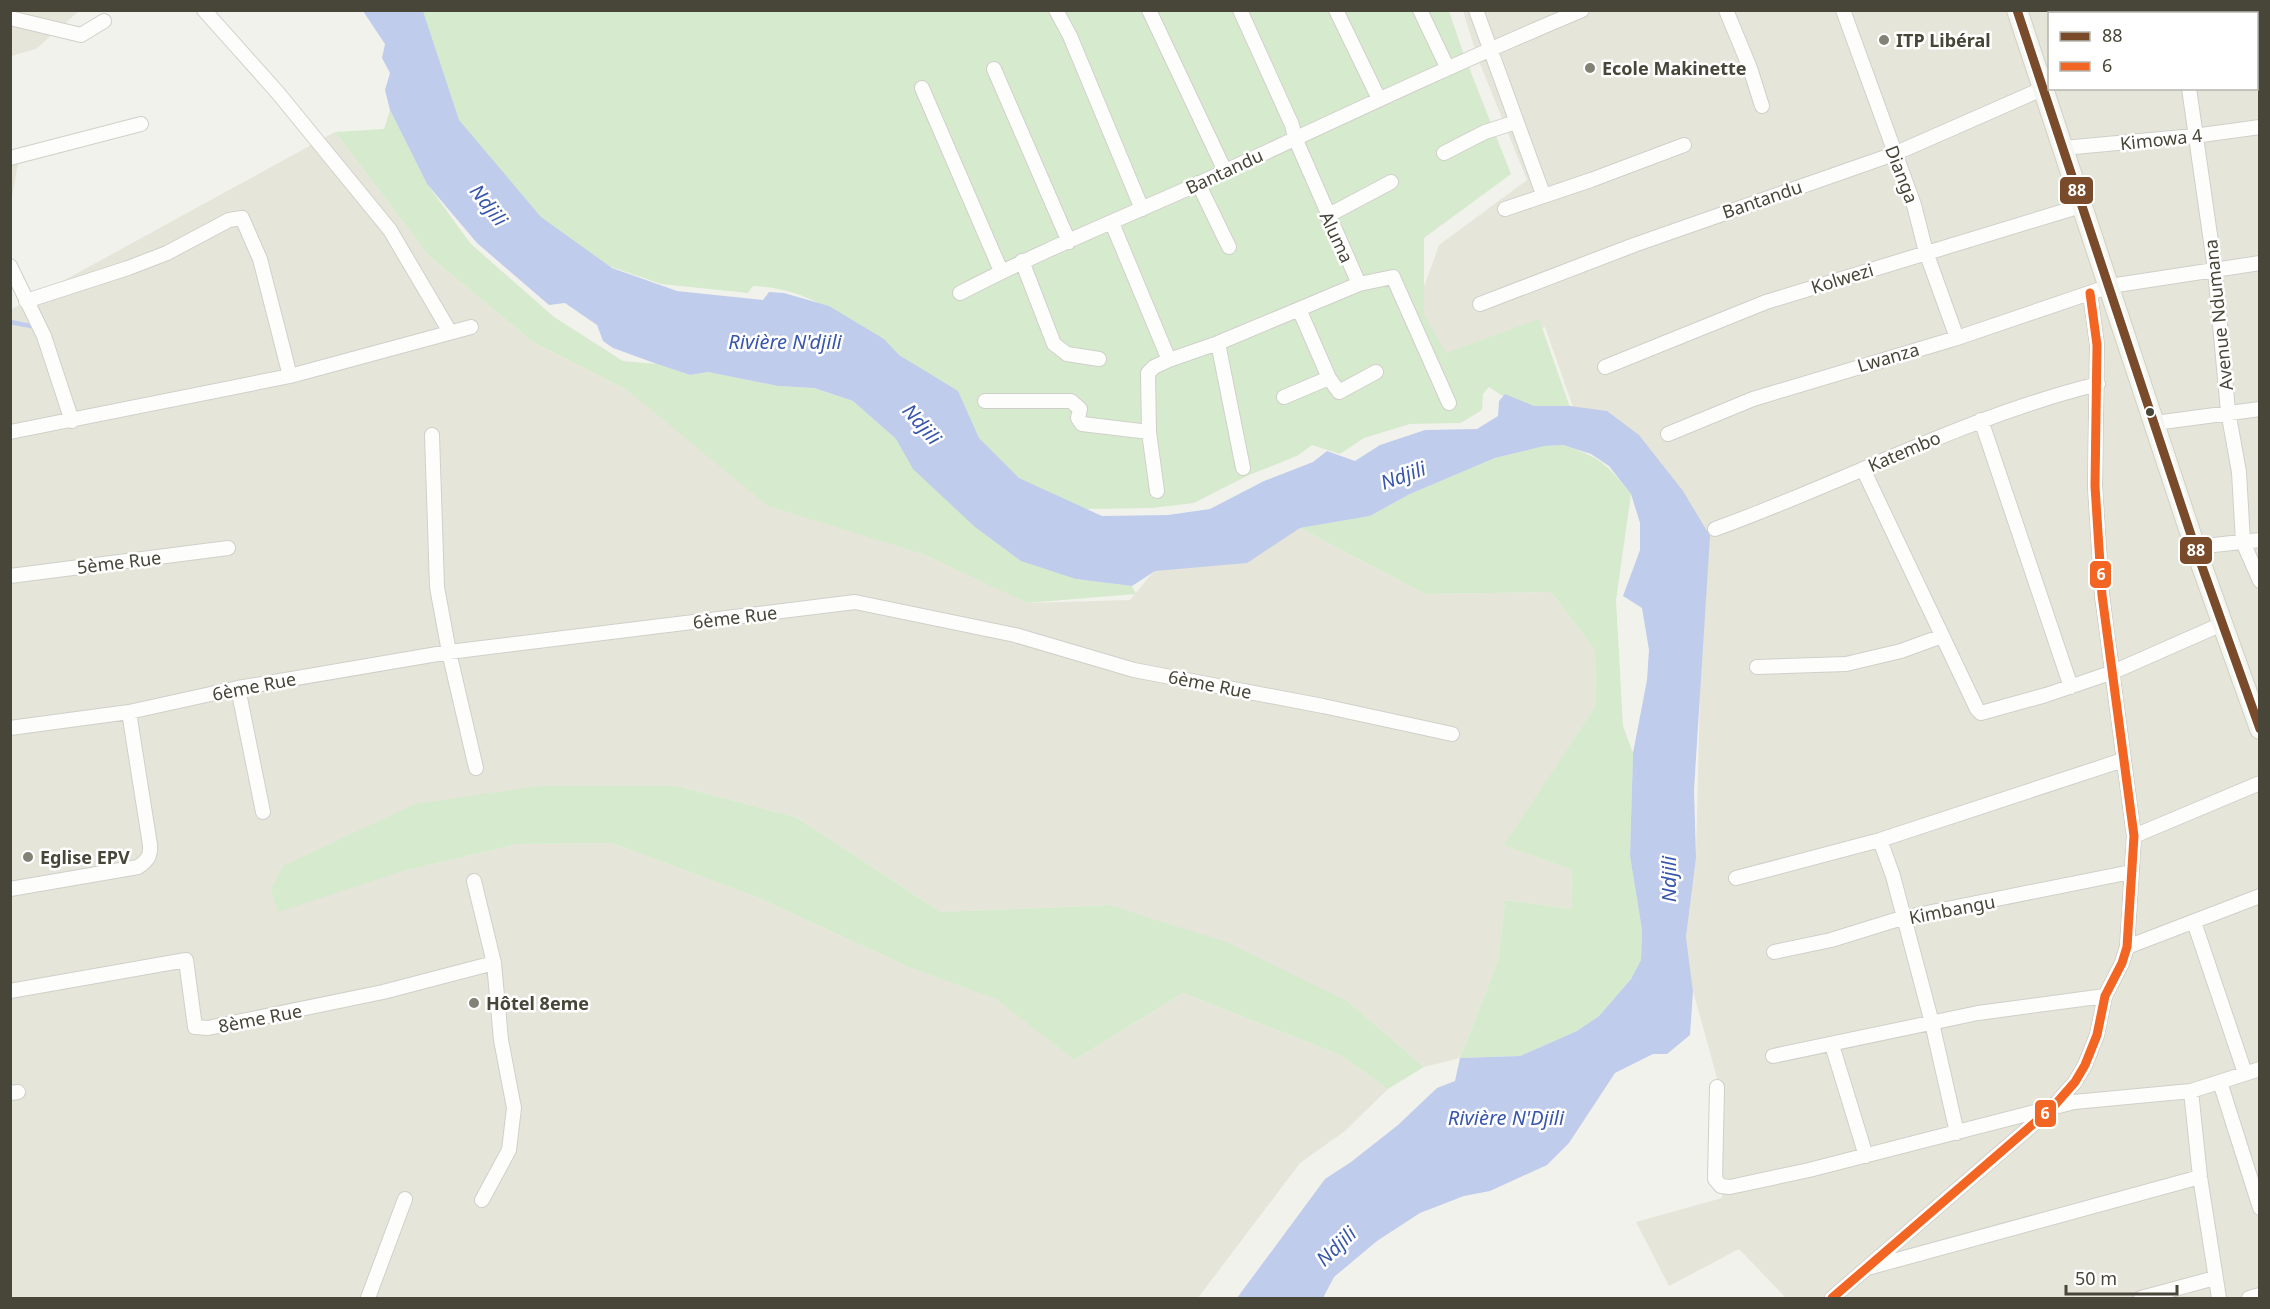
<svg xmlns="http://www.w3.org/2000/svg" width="2270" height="1309" font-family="'Noto Sans',sans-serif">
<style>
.residential{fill:#e5e5da;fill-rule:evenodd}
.green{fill:#d6ebce}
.water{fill:#c0ccec}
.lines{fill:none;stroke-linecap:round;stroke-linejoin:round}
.stream{stroke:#c0ccec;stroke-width:4.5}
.street-casing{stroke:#d0d0ca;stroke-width:16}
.secondary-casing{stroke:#d1d1c5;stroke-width:22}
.street{stroke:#fdfdfc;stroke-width:14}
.secondary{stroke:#f6f6f0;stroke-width:20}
.bus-1-casing{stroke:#fff;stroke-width:14}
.bus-2-casing{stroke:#fff;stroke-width:14}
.bus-1{stroke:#7a4b2a;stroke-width:9}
.bus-2{stroke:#f26522;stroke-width:9}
.poi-dot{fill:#838277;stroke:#fff;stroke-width:2}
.bus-dot{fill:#474638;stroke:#fff;stroke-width:2}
.labels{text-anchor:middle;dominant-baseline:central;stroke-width:5;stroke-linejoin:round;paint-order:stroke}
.poi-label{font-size:18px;font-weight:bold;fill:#474638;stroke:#fff;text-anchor:start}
.street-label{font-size:18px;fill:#474638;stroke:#fff}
.water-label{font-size:20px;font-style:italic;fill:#3856ad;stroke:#fff}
.line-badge{stroke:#fff;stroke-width:2}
.badge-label{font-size:16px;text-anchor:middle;font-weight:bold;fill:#fff}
</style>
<rect width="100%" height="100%" fill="#f2f2ec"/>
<path class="residential" d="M11,11H79L36,49L11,56Z
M1463,11H2259V1298H1786L1739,1249L1669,1286L1636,1222L1722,1198L1724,1103L1693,991L1686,937L1696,858L1703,566L1574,410L1545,327L1421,369L1416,309L1439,245L1527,180L1478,59ZM2050,14H2256V88H2050Z
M335,132L429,256L533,342L627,390L923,554L1028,603L1130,600L1154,571L1300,528L1425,594L1551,592L1595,650L1596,705L1505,845L1572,870L1571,909L1505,900L1498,961L1460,1058L1424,1067L1349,1002L1109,905L941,912L796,817L677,786L403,871L518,844L612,843L759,898L911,968L997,999L1074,1060L1183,993L1340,1055L1388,1089L1345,1131L1300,1163L1198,1298H11L10,310Z
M11,156L18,164L11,202Z"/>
<path class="green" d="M410,11H1449L1463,52L1511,174L1424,238V314L1446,353L1539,319L1571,410L1516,405L1489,387L1483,394L1482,410L1461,423L1410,424L1364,438L1340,454L1312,445L1297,456L1249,475L1194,503L1152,508L1086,509L1004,472L832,311C809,296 781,287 753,286L748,293L661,284L597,262L525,210L443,113Z
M390,110L427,184L471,244L554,317L623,361L657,364L690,375L708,372L778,386L813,388L853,401L896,439L914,469L945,496L1076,579L1132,586L1136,594L1027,603L923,554L768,506L627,390L533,342L429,256L335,132L384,129Z
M1563,445C1600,457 1607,464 1631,494L1616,600L1623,726L1633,753L1630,856L1642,930L1641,960L1631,979L1599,1016L1577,1031L1520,1056L1460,1058L1498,961L1505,900L1571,909L1572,870L1504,845L1596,705L1595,650L1551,592L1425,594L1300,528L1370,516L1410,494L1495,458L1544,446Z
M539,786H677L796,817L941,912L1109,905L1229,943L1349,1002L1424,1067L1388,1089L1340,1055L1183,993L1074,1060L996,999L911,968L759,898L612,843L518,844L403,871L278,912L271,890L283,866L415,804Z"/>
<path class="water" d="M363,11H423L459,120L541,217L612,268L677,291L763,300L769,292L784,293L829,306L884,339L899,355L958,391L979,438L1019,478L1102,516L1168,515L1210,509L1264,481L1313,462L1327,451L1355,461L1380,445L1425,430L1477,429L1498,416L1499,401L1505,394L1534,406H1570L1607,411L1639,435L1683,491L1710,536L1694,790L1696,858L1686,937L1693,991L1690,1035L1667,1054H1653L1615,1073L1569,1143L1547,1165L1490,1191L1464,1196L1420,1213L1377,1241L1334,1277L1323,1298H1237L1325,1179L1351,1162L1398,1125L1437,1088L1455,1081L1460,1058L1520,1056L1577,1031L1599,1016L1631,979L1641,960L1642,930L1630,856L1633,753L1647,680L1649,650L1642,608L1623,596L1640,550V523L1631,494L1609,466L1591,454L1563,445L1544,446L1495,458L1410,494L1370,516L1300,528L1247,563L1155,571L1132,586L1076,579L1021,561L975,527L913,469L896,439L853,401L814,388L778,386L708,372L690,375L657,364L613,348L603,341L597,325L565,303L549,305L477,243L427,184L390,110L385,90L390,73L382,58L385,44Z"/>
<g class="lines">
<path class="stream" d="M10,322L31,326"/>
<defs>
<path id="street" d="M204,10L278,93L390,230L450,332
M1056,10L1070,36L1142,209
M1149,10L1225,171
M1336,10L1379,99
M1420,10L1447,67
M1476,10L1543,194
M1726,10L1750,68L1762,106
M1843,10L1914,205L1926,252L1957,338
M2180,10V14
M10,18L81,35L104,21
M994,69L1069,242
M922,88L1001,271
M2189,88L2215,270L2228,411L2239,472L2243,542L2260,581
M2063,148L2194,136L2260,127
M1444,153L1485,132L1516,122
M10,158L141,124
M1198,183L1229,247
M1505,209L1591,180L1684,145
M1327,216L1391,182
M1112,223L1169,360L1218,343L1359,284L1295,138L1292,125L1240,10
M1022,261L1054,344L1067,354L1099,359
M10,266L44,336L72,421
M1359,284L1393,277L1449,403
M960,293C1038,252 1120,219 1200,183C1327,124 1453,64 1582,10
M26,301L128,268L167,253L229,220L242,218L260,259L290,376
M1480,304L1634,245L1894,154L2042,89
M1218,343L1243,468
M1605,367L1766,302L2084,205
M1329,378L1339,392L1376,372
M1284,397L1329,378L1299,309
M985,401H1071L1080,409L1078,418L1082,424L1149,432
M1981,420L2071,687
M2155,423L2260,409
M10,432L290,376L471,327
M1668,434L1753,399L1957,338L2110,286L2260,263
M432,435L437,587L449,652L476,768
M1863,469L1977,709L1981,713L2046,695L2113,672L2222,624
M1157,491L1149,432L1148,373L1154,367L1169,360
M1715,529C1843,483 1964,417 2098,384
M2195,547L2260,540
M10,576L228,548
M1757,667L1846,664L1901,651L1942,636
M238,688L263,812
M10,728L129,712L238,688L449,652L855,602L1015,635L1134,670L1323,706L1452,734
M2134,836L2260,783
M1880,840L1893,876L1932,1023L1957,1133
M1736,878L1880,840L2123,760
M474,881L494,963L501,1040L514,1108L509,1150L482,1200
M10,889L138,867C147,861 151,856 150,845L129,712
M2194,922L2245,1073
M2127,947L2260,896
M1774,952L1831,940L1902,918L2131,872
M10,991L186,960L195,1027L208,1028L383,992L494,963
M1832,1045L1866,1156
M1773,1056L1978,1013L2105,996
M2220,1082L2260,1208
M1717,1087L1715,1179L1721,1186L1730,1187L1809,1170L2074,1102L2191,1091L2260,1069
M2191,1091L2200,1177L2219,1298
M10,1093L18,1092
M1871,1267L2200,1177
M368,1298L405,1199
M1832,1298L2053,1107L2075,1082L2085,1065L2097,1035L2105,996L2122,963L2127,947L2134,836L2102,595L2095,486L2097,345L2090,293
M2141,1298L2215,1278
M2249,1298L2260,1295"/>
<path id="secondary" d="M2017,10L2195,547L2260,729"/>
</defs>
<use href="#street" class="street-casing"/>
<use href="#secondary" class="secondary-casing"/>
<use href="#street" class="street"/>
<use href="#secondary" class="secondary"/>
<defs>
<path id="bus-1" d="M2017,10L2195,547L2260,729"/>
<path id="bus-2" d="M1832,1298L2053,1107L2075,1082L2085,1065L2097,1035L2105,996L2122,963L2127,947L2134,836L2102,595L2095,486L2097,345L2090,293"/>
</defs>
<use href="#bus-1" class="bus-1-casing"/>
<use href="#bus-2" class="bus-2-casing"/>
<use href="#bus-1" class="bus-1"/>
<use href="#bus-2" class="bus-2"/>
</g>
<g class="poi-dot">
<circle cx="1884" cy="40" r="6"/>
<circle cx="1590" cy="68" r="6"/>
<circle cx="28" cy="857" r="6"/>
<circle cx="474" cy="1003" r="6"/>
</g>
<circle class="bus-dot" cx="2150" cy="412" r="5"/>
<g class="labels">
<g class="poi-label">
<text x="1896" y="40">ITP Libéral</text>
<text x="1602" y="68">Ecole Makinette</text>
<text x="40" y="857">Eglise EPV</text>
<text x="486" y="1003">Hôtel 8eme</text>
</g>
<g class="street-label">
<text transform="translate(2161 139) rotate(-6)">Kimowa 4</text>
<text transform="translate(1224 171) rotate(-25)">Bantandu</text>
<text transform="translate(1902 174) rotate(69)">Dianga</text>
<text transform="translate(1762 199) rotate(-19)">Bantandu</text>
<text transform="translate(1337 237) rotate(65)">Aluma</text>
<text transform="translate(1842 278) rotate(-17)">Kolwezi</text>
<text transform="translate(2218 315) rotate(-96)">Avenue Ndumana</text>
<text transform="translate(1888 357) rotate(-16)">Lwanza</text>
<text transform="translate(1904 451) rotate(-23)">Katembo</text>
<text transform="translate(119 562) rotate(-7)">5ème Rue</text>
<text transform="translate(735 617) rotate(-7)">6ème Rue</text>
<text transform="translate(1210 684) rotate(11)">6ème Rue</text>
<text transform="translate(254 686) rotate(-11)">6ème Rue</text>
<text transform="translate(1952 909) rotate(-11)">Kimbangu</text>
<text transform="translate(260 1018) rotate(-11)">8ème Rue</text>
</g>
<g class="water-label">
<text transform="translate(489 205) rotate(52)">Ndjili</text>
<text x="785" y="341">Rivière N'djili</text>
<text transform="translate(922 424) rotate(49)">Ndjili</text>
<text transform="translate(1403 475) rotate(-20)">Ndjili</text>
<text transform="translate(1668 879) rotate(-90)">Ndjili</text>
<text x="1506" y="1117">Rivière N'Djili</text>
<text transform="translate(1336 1246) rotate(-44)">Ndjili</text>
</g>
</g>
<g class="line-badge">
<rect x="2059" y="176" width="35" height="29" rx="6" fill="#7a4b2a"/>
<rect x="2179" y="536" width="34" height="29" rx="6" fill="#7a4b2a"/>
<rect x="2089" y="560" width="23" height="29" rx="6" fill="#f26522"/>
<rect x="2034" y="1099" width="23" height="29" rx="6" fill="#f26522"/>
</g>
<g class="badge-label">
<text x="2077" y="196">88</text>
<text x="2196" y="556">88</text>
<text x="2101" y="580">6</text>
<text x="2045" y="1119">6</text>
</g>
<rect width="2270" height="1309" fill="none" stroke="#474638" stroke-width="24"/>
<rect x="2048" y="12" width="210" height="78" fill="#ffffff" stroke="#b5b5af" stroke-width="1.5"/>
<rect x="2060" y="32" width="30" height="9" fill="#7a4b2a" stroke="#b5b5af" stroke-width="1.5"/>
<text x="2102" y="42" font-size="18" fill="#474638">88</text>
<rect x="2060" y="62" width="30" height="9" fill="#f26522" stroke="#b5b5af" stroke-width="1.5"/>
<text x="2102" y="72" font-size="18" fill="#474638">6</text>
<path d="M2066 1285v9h111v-9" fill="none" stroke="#474638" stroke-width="3"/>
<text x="2075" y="1285" font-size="18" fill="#474638" stroke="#ffffff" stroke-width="4.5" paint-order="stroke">50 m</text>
</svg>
